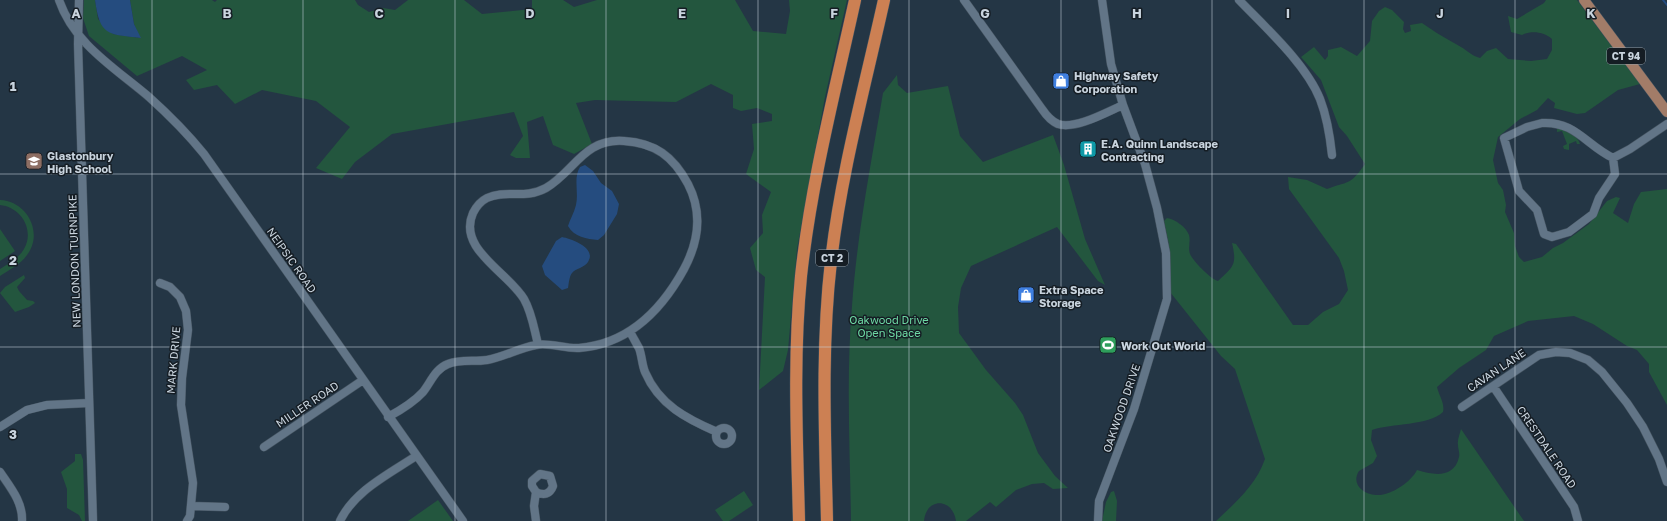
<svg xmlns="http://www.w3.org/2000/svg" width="1667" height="521" font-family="'Golos Text',sans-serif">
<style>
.green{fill:#23563e}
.water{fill:#254c7f}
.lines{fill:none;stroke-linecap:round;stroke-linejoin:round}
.stream{stroke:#254c7f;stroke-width:2}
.minor-casing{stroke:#455461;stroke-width:9}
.major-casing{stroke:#455461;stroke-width:11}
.highway-casing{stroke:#455461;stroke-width:13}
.minor{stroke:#627587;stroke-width:8}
.major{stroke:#a27c68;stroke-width:10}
.highway{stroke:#cc8053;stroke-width:12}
.grid{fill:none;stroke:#c9d4de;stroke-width:1;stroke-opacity:0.55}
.labels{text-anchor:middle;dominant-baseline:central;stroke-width:3;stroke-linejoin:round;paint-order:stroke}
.shield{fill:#151d24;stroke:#939da6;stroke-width:1}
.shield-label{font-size:10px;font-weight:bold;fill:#c9d4de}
.poi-label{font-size:11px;font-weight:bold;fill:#c9d4de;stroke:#151d24;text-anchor:start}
.street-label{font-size:11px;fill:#c9d4de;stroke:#151d24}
.park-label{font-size:11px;fill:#6dd8a3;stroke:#151d24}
.grid-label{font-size:13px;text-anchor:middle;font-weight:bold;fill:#c9d4de;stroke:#151d24;stroke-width:3;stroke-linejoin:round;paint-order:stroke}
</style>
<rect width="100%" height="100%" fill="#243645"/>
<path class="green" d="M84,0H95L98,19L113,34L140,38L134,24L130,0H212L215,2L217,0H355L358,5L369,12L383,8L395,10L408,0H464L482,14L532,9V0H563L574,7L597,0H735L753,31L786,34L790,11L789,0H847L825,97L797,249L788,350L783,371L759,390L765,277L756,270L750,248L763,233L762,215L771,192L746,174L754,149L752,124L772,121V114L757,108L741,111L733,108V95L711,84L676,102L595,100L576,103L592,144L574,154L553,145L543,116L527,122L530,158H516L510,155L523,136L514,112L392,134L355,162L342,179L316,168L350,127L316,101L262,90L235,104L217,85L194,90L186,80L207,70L182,56L137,76L89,36L83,18Z
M1546,0H1577L1640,84L1618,90L1585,113L1577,114L1554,108L1555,103L1548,98L1537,110L1520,119L1498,137L1493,160L1498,183L1503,190L1506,205L1505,212L1514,233L1515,246L1519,257L1524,262L1542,257L1553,248L1563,243L1589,224L1607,201L1616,197L1620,198L1613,213L1628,223L1634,204L1641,192L1667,189V405L1649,372V364L1637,350L1627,346L1593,324L1574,316L1528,321L1494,336L1486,350L1459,368L1437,387C1439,396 1445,403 1443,412C1428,426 1392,423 1372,430L1371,440L1377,456L1373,463L1359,471C1351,483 1362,494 1376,495C1391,496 1411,482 1417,470C1433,475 1454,479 1459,457C1460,453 1458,449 1458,445C1457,440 1460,434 1461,429L1524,521H1216C1235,503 1256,485 1265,459L1235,369L1221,356L1170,292L1169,245L1164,221L1167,218C1175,219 1186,227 1189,235C1191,242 1187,249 1191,256C1196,264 1211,279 1218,281C1234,266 1237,265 1232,243L1236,244L1293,325H1308L1323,312L1339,304L1348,290L1344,271L1339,258L1289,189L1288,177L1307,180L1327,189C1348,181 1350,186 1365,164L1347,136L1339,127L1321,80L1301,57L1314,47L1325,60L1328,56V50L1341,47L1357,56L1370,41L1372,21L1379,11L1385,7L1392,10L1404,22L1403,29L1405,33L1411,31L1410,25L1422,23C1436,33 1447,39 1461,47C1468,51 1472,56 1480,58L1487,51L1496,48L1508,59L1531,61L1547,59L1552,50V39C1545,32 1531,30 1522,35L1511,32L1508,16L1517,19L1544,3Z
M897,75L898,85L907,93L948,86L960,136L983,162L1053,135L1064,165L1085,239L1105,285L1098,281L1057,227L971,266L961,288L958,307L959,333L986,370L1015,403L1023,415L1038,453L1055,476L1068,488L1053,489L1044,483L1032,484L1016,490L996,507L990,502L966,521H956C953,498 926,497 924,521H851C850,449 846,377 852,306C857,234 871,164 883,93Z
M1557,128C1565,128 1578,136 1580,144H1577L1576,141L1569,144V150L1564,149L1563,146L1567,144L1562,131L1557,132Z
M0,200C27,201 44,233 27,255C21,264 9,270 0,276V269C8,264 19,258 24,249C35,230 21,207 0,205Z
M0,229L15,251L0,261Z
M24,275L25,278L17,287L19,291L27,300L33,301L35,303L29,307L15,312L0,293L5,287Z
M75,454H81L83,460L85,521H82L79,515L67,508V489L61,472L75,461Z
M744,491L753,505L729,521H723L715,510Z
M1114,491L1117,501L1116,521H1102L1106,502L1111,492Z
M438,500L453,521H408Z"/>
<path class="water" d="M95,0H130L134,24L141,38C107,34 100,36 95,0Z
M585,165L593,171L601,183L612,191L619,204L617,214L604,235L598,240C587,239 574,237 568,226C570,219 574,213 576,205C579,192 573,178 580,167Z
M562,237C572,239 597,248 588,262C584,268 576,268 572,273C569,277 569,283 568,288L562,290L545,275L542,266L556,241Z"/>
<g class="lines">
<path class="stream" d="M1663,0L1667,5"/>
<defs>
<path id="minor" d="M59,0C74,44 115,68 149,97C169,115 187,133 204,154L463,521
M79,0L78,44L93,521
M964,0L1042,109C1046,115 1051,121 1058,124C1075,130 1107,112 1123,105
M1239,0C1265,27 1306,64 1320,99C1327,117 1330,136 1332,155
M1542,123C1575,121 1586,145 1613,158L1615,174L1599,198L1593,214L1569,232L1552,237L1544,234L1537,210L1519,191L1504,138L1527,127Z
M1613,158L1630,149L1667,124
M160,283L170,287L180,297L186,311L188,330L182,378L181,405L193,483L190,516L187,521
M630,332C633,337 636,343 639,348C642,356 642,365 645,372C659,405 687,419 717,432
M1493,386L1574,507L1578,521
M1462,407L1539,355L1556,352L1570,353L1588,360L1602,372L1627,403L1643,427L1659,459L1667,482
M388,417C401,410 413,403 423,392C431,382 435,369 448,364C460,359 474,362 487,360C504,357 519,348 536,345C549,342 565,349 579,348C628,344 661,311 684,269C699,241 703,213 688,184C673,156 655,143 624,141C584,138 574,172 546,188C524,200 506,189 487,198C481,201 476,207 473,213C457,249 508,272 524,299C532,313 534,329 538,344
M0,427L27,410L47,405L89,403
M716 436a8 8 0 1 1 16 0a8 8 0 1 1-16 0Z
M264,447L363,380
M0,472C10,487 23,502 22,521
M536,492C544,496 550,494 553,486L550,476L540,474L532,481V486L536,492L534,506L536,521
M191,506L225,507
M340,521C354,491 389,474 416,456
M1098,521L1099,501L1134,409L1167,299L1166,253L1157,208L1145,164L1123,105L1111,64L1102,0"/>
<path id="major" d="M1584,0L1667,112"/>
<path id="highway" d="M799,521C797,439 793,358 801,276C811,183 835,91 855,0
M827,521C825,434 821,348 831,261C841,173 865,86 884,0"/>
</defs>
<use href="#minor" class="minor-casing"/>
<use href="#major" class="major-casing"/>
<use href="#highway" class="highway-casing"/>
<use href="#minor" class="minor"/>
<use href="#major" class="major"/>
<use href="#highway" class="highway"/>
</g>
<path class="grid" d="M152,0V521M303,0V521M455,0V521M606,0V521M758,0V521M909,0V521M1061,0V521M1212,0V521M1364,0V521M1515,0V521M0,174H1667M0,347H1667"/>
<defs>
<symbol id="shop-square" viewBox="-11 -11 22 22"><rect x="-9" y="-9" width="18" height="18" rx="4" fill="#3f7fe0" stroke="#151d24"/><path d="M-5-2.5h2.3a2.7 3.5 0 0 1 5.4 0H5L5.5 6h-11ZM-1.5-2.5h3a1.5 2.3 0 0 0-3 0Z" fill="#fff"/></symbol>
<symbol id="building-square" viewBox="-11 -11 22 22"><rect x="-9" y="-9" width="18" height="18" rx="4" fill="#0f9aa8" stroke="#151d24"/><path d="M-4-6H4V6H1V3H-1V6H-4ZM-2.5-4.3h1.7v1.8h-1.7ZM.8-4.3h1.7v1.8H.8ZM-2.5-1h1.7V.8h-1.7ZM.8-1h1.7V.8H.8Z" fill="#fff"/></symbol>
<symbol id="school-square" viewBox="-11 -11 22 22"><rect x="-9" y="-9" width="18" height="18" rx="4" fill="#8d6e63" stroke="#151d24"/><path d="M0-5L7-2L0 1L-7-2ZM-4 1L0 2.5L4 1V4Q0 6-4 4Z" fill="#fff"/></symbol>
<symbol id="stadium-square" viewBox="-11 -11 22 22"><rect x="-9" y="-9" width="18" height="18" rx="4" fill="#2e9e5b" stroke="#151d24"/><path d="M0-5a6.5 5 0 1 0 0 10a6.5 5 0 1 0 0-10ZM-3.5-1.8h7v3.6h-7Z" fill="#fff"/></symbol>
</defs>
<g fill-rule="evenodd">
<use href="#shop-square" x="1051" y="71" width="20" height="20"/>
<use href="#building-square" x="1078" y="139" width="20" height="20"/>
<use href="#school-square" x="24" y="151" width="20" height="20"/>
<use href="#shop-square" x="1016" y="285" width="20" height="20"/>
<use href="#stadium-square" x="1098" y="335" width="20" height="20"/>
</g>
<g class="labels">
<g class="shield">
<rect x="1607" y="48" width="38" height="16" rx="3"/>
<rect x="816" y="250" width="32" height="16" rx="3"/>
</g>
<g class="shield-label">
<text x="1626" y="56">CT 94</text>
<text x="832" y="258">CT 2</text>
</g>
<g class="poi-label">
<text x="1074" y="75">Highway Safety<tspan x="1074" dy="13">Corporation</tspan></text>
<text x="1101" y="143">E.A. Quinn Landscape<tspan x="1101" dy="13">Contracting</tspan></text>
<text x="47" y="155">Glastonbury<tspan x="47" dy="13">High School</tspan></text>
<text x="1039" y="289">Extra Space<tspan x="1039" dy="13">Storage</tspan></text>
<text x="1121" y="345">Work Out World</text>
</g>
<g class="street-label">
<text transform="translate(292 260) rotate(55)">NEIPSIC ROAD</text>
<text transform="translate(74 261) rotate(-92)">NEW LONDON TURNPIKE</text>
<text transform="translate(173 360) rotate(-85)">MARK DRIVE</text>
<text transform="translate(1496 370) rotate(-34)">CAVAN LANE</text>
<text transform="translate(307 404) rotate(-34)">MILLER ROAD</text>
<text transform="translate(1121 408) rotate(-71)">OAKWOOD DRIVE</text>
<text transform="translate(1547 447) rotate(56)">CRESTDALE ROAD</text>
</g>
<g class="park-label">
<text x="889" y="319">Oakwood Drive<tspan x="889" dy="13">Open Space</tspan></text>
</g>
</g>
<g class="grid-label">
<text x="76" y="18">A</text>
<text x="227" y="18">B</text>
<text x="379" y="18">C</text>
<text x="530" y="18">D</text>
<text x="682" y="18">E</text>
<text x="834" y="18">F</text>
<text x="985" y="18">G</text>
<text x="1137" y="18">H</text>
<text x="1288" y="18">I</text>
<text x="1440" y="18">J</text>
<text x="1591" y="18">K</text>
<text x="13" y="91">1</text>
<text x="13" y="265">2</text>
<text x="13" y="439">3</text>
</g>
</svg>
